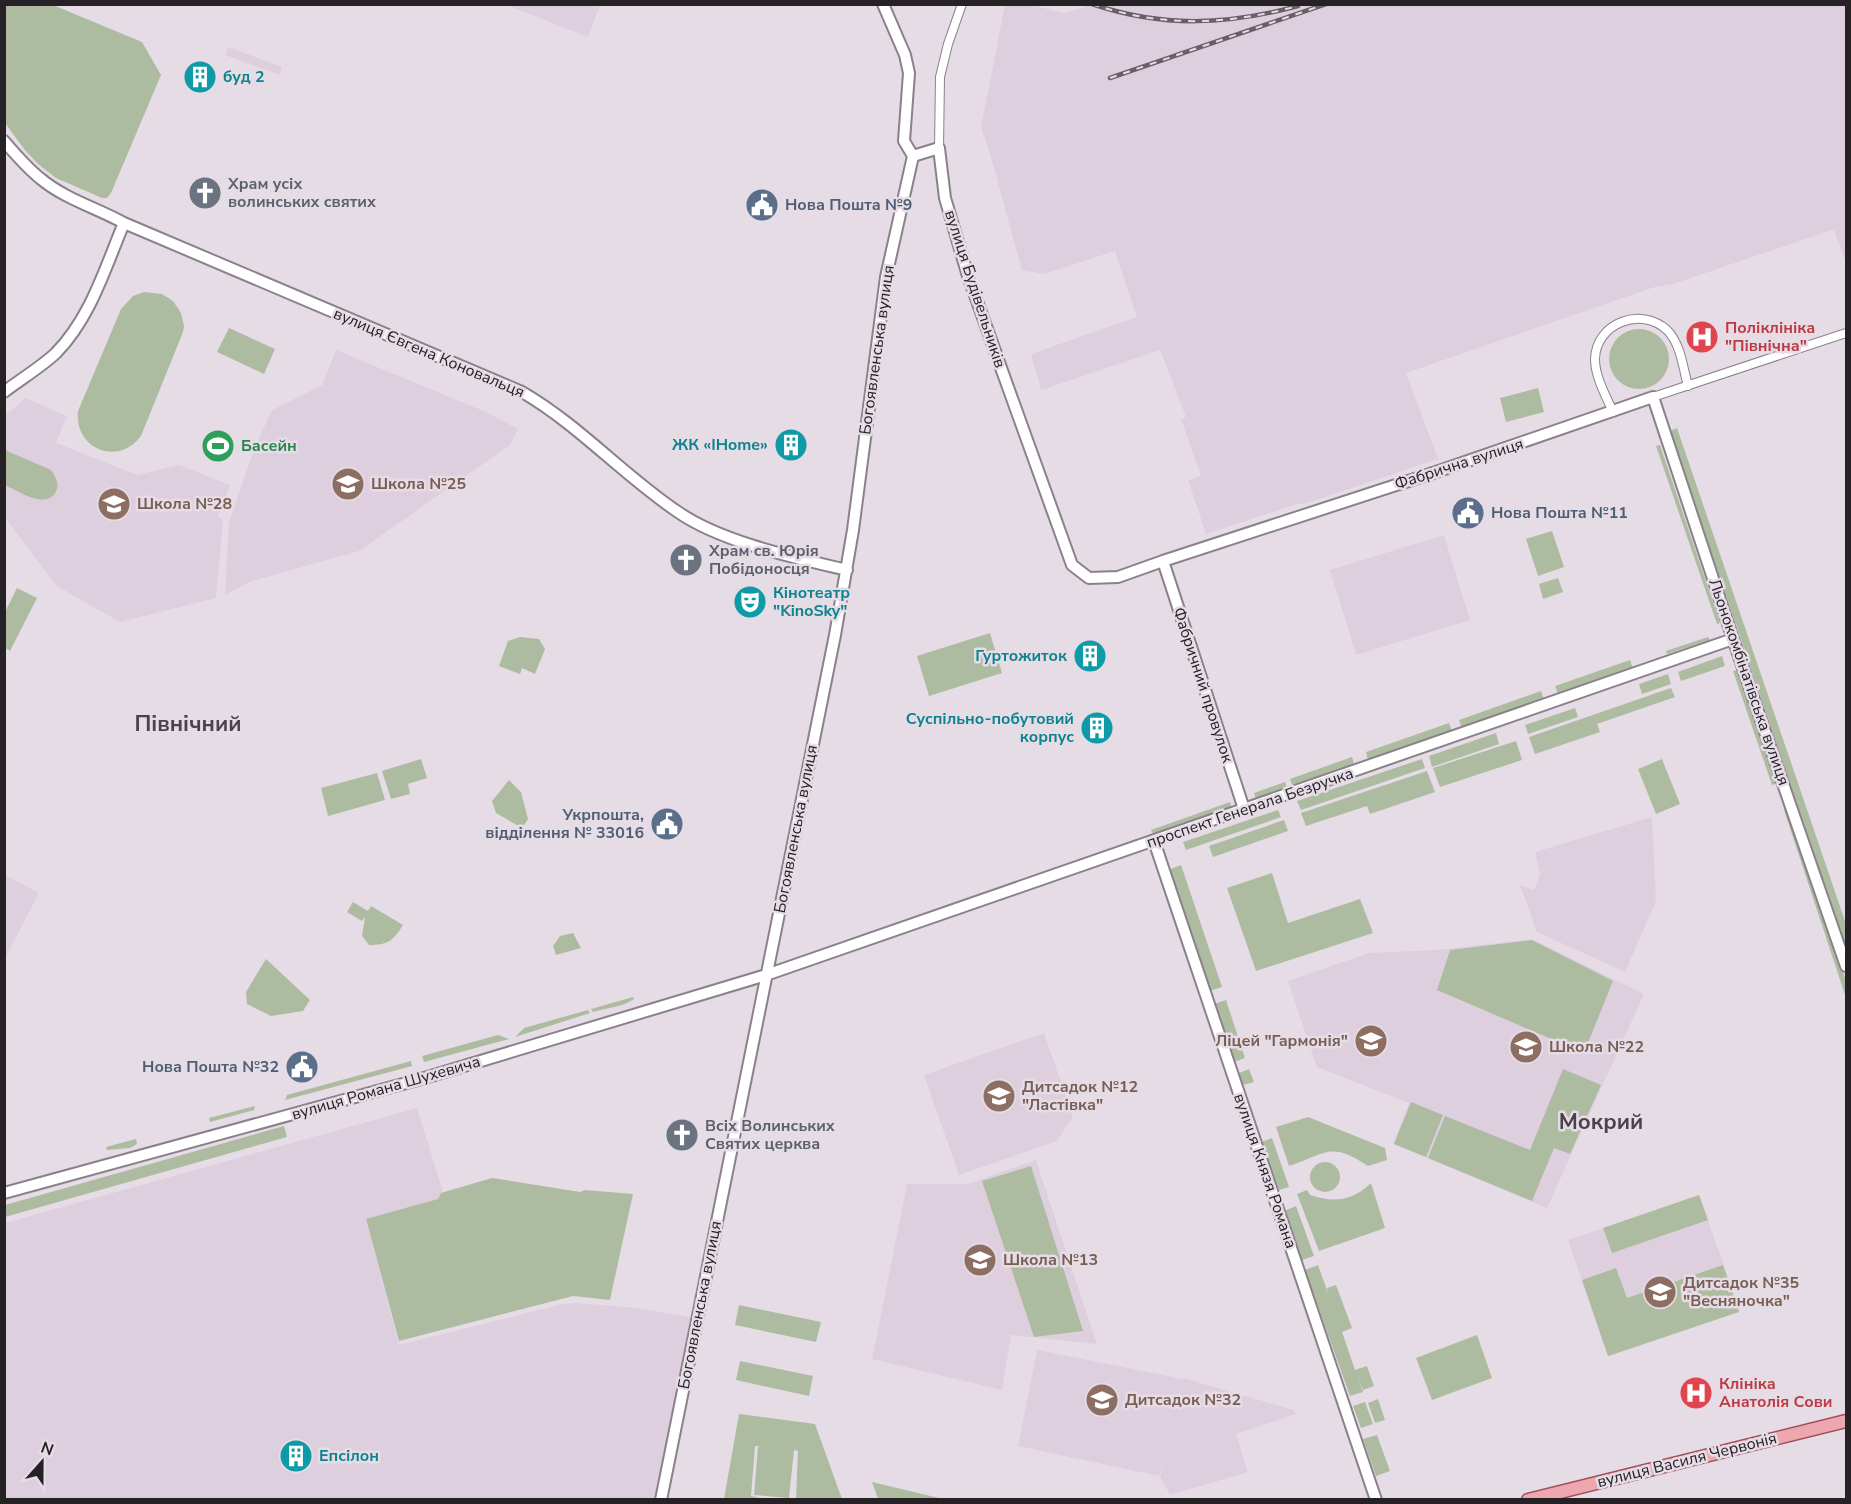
<svg xmlns="http://www.w3.org/2000/svg" width="1851" height="1504" font-family="'Nunito Sans',sans-serif">
<style>
.built{fill:#decfdf}
.green{fill:#adbca1}
.lines{fill:none;stroke-linecap:round;stroke-linejoin:round}
.street-casing{stroke:#8a818b;stroke-width:10}
.secondary-casing{stroke:#8a818b;stroke-width:14}
.primary-casing{stroke:#a0525c;stroke-width:15}
.street{stroke:#fff;stroke-width:8}
.secondary{stroke:#fff;stroke-width:10}
.primary{stroke:#eea7af;stroke-width:12}
.rail-casing{stroke:#676167;stroke-width:4.5}
.rail{stroke:#e6dce6;stroke-width:2;stroke-dasharray:7;stroke-linecap:butt}
.labels{text-anchor:middle;dominant-baseline:central;stroke-width:5;stroke-linejoin:round;paint-order:stroke}
.culture-label{font-size:16px;font-weight:bold;fill:#0d838f;stroke:#e6dce6;text-anchor:start}
.worship-label{font-size:16px;font-weight:bold;fill:#5b616d;stroke:#e6dce6;text-anchor:start}
.service-label{font-size:16px;font-weight:bold;fill:#4e5e75;stroke:#e6dce6;text-anchor:start}
.street-label{font-size:16px;fill:#252125;stroke:#e6dce6}
.health-label{font-size:16px;font-weight:bold;fill:#be3a42;stroke:#e6dce6;text-anchor:start}
.leisure-label{font-size:16px;font-weight:bold;fill:#27864d;stroke:#e6dce6;text-anchor:start}
.education-label{font-size:16px;font-weight:bold;fill:#785e54;stroke:#e6dce6;text-anchor:start}
.district-label{font-size:22px;font-weight:bold;fill:#4b434b;stroke:#e6dce6}
</style>
<rect width="100%" height="100%" fill="#e6dce6"/>
<path class="built" d="M1085,4L1846,5V263L1834,230L1826,232L1673,284L1655,287L1582,312L1406,373L1438,459L1304,504H1297L1206,534L1188,480L1201,476L1181,419L1186,417L1160,350L1041,390L1031,354L1137,317L1115,251L1044,274L1022,270L990,154L981,127L1005,5H1032L1063,13L1083,8Z
M507,5L600,4V5L588,37Z
M228,47L282,67L280,75L225,55Z
M336,350L486,412L518,429L510,445L359,551L249,582L225,595L229,522L255,447L272,410L322,385Z
M26,398L67,416L56,443L137,475L179,465L230,485L218,517L223,520L216,598L120,622L57,586L5,518V415Z
M1444,535L1470,620L1356,655L1330,570Z
M1652,817L1656,901L1625,972L1537,932L1520,885L1534,890L1540,874L1535,852Z
M5,875L39,893L5,958V874Z
M1532,939L1644,994L1547,1208L1393,1144L1409,1103L1317,1067L1288,981L1369,953L1436,950Z
M1044,1033L1073,1117L1057,1141L959,1175L924,1075Z
M417,1108L443,1192L439,1199L366,1220L399,1345L563,1304L577,1303L637,1308L697,1318L661,1499L5,1500V1223Z
M1036,1160L1097,1344L1011,1335L1002,1390L872,1359L907,1184H968Z
M1699,1195L1740,1311L1608,1357L1568,1240Z
M1037,1350L1182,1379L1183,1378L1294,1410L1296,1414L1236,1434L1248,1472L1170,1495L1160,1476L1163,1463L1159,1476L1018,1446Z"/>
<path class="green" d="M5,4L53,5L142,42L161,75L111,193L107,198H102L56,178L38,164L24,149L5,123Z
M144,292L162,294L173,301L181,313L184,326L183,332L141,436C118,467 74,449 78,411L121,309L133,296Z
M229,328L275,349L264,374L217,352Z
M1609 359a30 30 0 1 1 60 0a30 30 0 1 1-60 0Z
M1538,388L1544,412L1506,422L1500,398Z
M1677,428L1846,924V947L1670,431Z
M1660,445L1720,623L1717,624L1656,446Z
M5,450L51,470C55,476 59,482 57,489C49,512 18,491 5,485Z
M1552,531L1564,567L1538,576L1526,539Z
M1558,578L1563,592L1543,599L1539,584Z
M17,588L37,598L10,651L5,648V612Z
M990,633L1002,673L929,696L917,656Z
M520,637L539,639L545,649L535,674L522,668L520,674L499,666L508,641Z
M1708,637L1710,640L1667,654L1666,651Z
M1722,656L1725,666L1681,681L1678,672Z
M1630,660L1633,668L1558,694L1555,686Z
M1737,670L1776,784L1772,785L1733,671Z
M1668,674L1671,684L1642,694L1639,684Z
M1671,688L1675,697L1597,724L1600,732L1535,754L1529,737Z
M1541,691L1544,700L1462,728L1459,720Z
M1575,708L1578,717L1528,734L1525,725Z
M1449,723L1452,731L1368,760L1366,752Z
M1496,733L1499,744L1432,767L1429,756Z
M1516,741L1522,760L1440,787L1433,768Z
M1352,757L1354,764L1292,785L1290,779Z
M421,759L427,778L408,784L410,794L391,799L382,771Z
M1422,759L1425,768L1301,810L1297,801Z
M1662,759L1680,804L1656,814L1638,769Z
M1427,771L1435,792L1370,814L1367,806L1306,826L1301,813Z
M377,773L385,800L328,816L321,788Z
M509,780L521,792L528,819L522,828L496,813L492,801Z
M1285,782L1287,788L1256,799L1254,793Z
M1230,802L1232,809L1154,836L1151,830Z
M1789,808L1846,981V998L1784,810Z
M1278,810L1281,817L1186,850L1183,842Z
M1284,820L1288,831L1213,857L1209,846Z
M1181,865L1222,987L1209,991L1168,870Z
M1272,873L1288,923L1360,899L1373,933L1256,971L1227,888Z
M353,902L368,911L371,906L403,925C393,941 388,945 369,945L362,936L365,917L362,921L347,912Z
M573,933L581,948L556,955L553,946L560,936Z
M1532,940L1613,981L1584,1053L1437,990L1450,950Z
M266,959L310,1000L303,1011L271,1016L247,1004L246,992Z
M633,997L634,999C621,1008 608,1007 593,1012L591,1009Z
M1226,1000L1245,1058L1234,1062L1214,1004Z
M588,1010L590,1013L515,1037L524,1028Z
M498,1035L509,1039L424,1062L422,1056Z
M411,1061L412,1066L285,1100L287,1095Z
M1249,1069L1254,1082L1243,1085L1239,1073Z
M1563,1069L1601,1085L1570,1154L1554,1148L1532,1201L1428,1158L1445,1116L1530,1150Z
M1411,1102L1443,1115L1426,1157L1394,1144Z
M255,1106L254,1110L210,1122L209,1118Z
M1308,1117L1385,1148L1387,1160L1368,1166C1331,1141 1327,1153 1289,1166L1276,1127Z
M284,1126L287,1137L5,1217V1205Z
M1272,1138L1289,1187L1279,1190L1261,1142Z
M136,1139L137,1144L130,1148L107,1150L106,1147Z
M1310 1177a15 15 0 1 1 30 0a15 15 0 1 1-30 0Z
M1031,1166L1083,1331L1034,1337L982,1181Z
M492,1178L580,1192L585,1190L633,1194L610,1300L573,1296L399,1341L366,1219L438,1199L441,1193Z
M1371,1183L1385,1228L1319,1251L1297,1194L1307,1190L1310,1195C1335,1203 1352,1201 1371,1183Z
M1699,1195L1708,1220L1612,1253L1603,1228Z
M1296,1206L1314,1256L1302,1260L1284,1211Z
M1318,1265L1328,1293L1327,1288L1336,1285L1352,1328L1342,1332L1355,1370L1367,1366L1374,1386L1363,1390L1358,1378L1363,1392L1350,1396L1305,1270Z
M1723,1265L1739,1312L1608,1356L1582,1280L1616,1268L1627,1298Z
M739,1305L821,1322L816,1342L735,1325Z
M1477,1335L1492,1378L1432,1400L1416,1358Z
M740,1361L813,1376L809,1396L736,1380Z
M1378,1399L1385,1420L1375,1423L1368,1403Z
M1365,1402L1373,1424L1361,1428L1353,1406Z
M739,1414L815,1424L842,1499H796L798,1451L794,1450L789,1498L754,1495L758,1447H763L755,1446L751,1496L764,1499H724Z
M1377,1435L1390,1471L1376,1476L1363,1439Z
M872,1482L943,1499H878Z"/>
<g class="lines">
<defs>
<path id="street" d="M939,148L940,77L948,44L962,4
M1653,397L1846,333
M1613,412C1606,396 1595,377 1595,359C1596,323 1641,306 1667,330C1681,344 1683,368 1688,386"/>
<path id="secondary" d="M883,4L905,55L909,73L904,141L913,156
M4,141C16,155 27,168 41,179C65,199 97,208 124,223L522,392C579,425 623,475 678,512C721,542 796,558 847,570
M913,156L939,148L945,198L968,276L1072,565L1089,578L1118,577L1163,561L1436,472L1653,397L1733,639L1846,966
M4,392C21,379 41,367 56,353C91,317 105,268 124,223
M1163,561L1244,809
M1154,841L1376,1500
M4,1193L421,1079L766,975L1733,639
M661,1500L835,635L853,530L886,277L913,156"/>
<path id="primary" d="M1528,1500L1846,1421"/>
</defs>
<use href="#street" class="street-casing"/>
<use href="#secondary" class="secondary-casing"/>
<use href="#primary" class="primary-casing"/>
<use href="#street" class="street"/>
<use href="#secondary" class="secondary"/>
<use href="#primary" class="primary"/>
<defs>
<path id="rail" d="M1092,4C1163,28 1227,25 1298,6
M1110,78L1326,4"/>
</defs>
<use href="#rail" class="rail-casing"/>
<use href="#rail" class="rail"/>
</g>
<defs>
<symbol id="building-disc" viewBox="-11 -11 22 22"><circle r="9.5" fill="#0f9aa8" stroke="#e6dce6"/><path d="M-4-6H4V6H1V3H-1V6H-4ZM-2.5-4.3h1.7v1.8h-1.7ZM.8-4.3h1.7v1.8H.8ZM-2.5-1h1.7V.8h-1.7ZM.8-1h1.7V.8H.8Z" fill="#fff"/></symbol>
<symbol id="church-disc" viewBox="-11 -11 22 22"><circle r="9.5" fill="#6b7280" stroke="#e6dce6"/><path d="M-1.2-6h2.4v3.5h3.3v2.4h-3.3V6h-2.4V-.1h-3.3v-2.4h3.3Z" fill="#fff"/></symbol>
<symbol id="civic-disc" viewBox="-11 -11 22 22"><circle r="9.5" fill="#5c6f8a" stroke="#e6dce6"/><path d="M-.6-6.5H3V-4.5H.6V-3L4-1V1h2V6H-6V1h2V-1L-.6-3ZM-1.2 2.5V6h2.4V2.5Z" fill="#fff"/></symbol>
<symbol id="hospital-disc" viewBox="-11 -11 22 22"><circle r="9.5" fill="#e0444e" stroke="#e6dce6"/><path d="M-5-5h3v3.5h4V-5h3V5h-3V1.5h-4V5h-3Z" fill="#fff"/></symbol>
<symbol id="stadium-disc" viewBox="-11 -11 22 22"><circle r="9.5" fill="#2e9e5b" stroke="#e6dce6"/><path d="M0-5a6.5 5 0 1 0 0 10a6.5 5 0 1 0 0-10ZM-3.5-1.8h7v3.6h-7Z" fill="#fff"/></symbol>
<symbol id="school-disc" viewBox="-11 -11 22 22"><circle r="9.5" fill="#8d6e63" stroke="#e6dce6"/><path d="M0-5L7-2L0 1L-7-2ZM-4 1L0 2.5L4 1V4Q0 6-4 4Z" fill="#fff"/></symbol>
<symbol id="theatre-disc" viewBox="-11 -11 22 22"><circle r="9.5" fill="#0f9aa8" stroke="#e6dce6"/><path d="M-5-5.5Q0-4 5-5.5V0Q5 5 0 6Q-5 5-5 0ZM-3.3-2.5H-1v1.5H-3.3ZM1-2.5H3.3v1.5H1ZM-2.8 1Q0 5.5 2.8 1Z" fill="#fff"/></symbol>
</defs>
<g fill-rule="evenodd">
<use href="#building-disc" x="181" y="58" width="38" height="38"/>
<use href="#church-disc" x="186" y="174" width="38" height="38"/>
<use href="#civic-disc" x="743" y="186" width="38" height="38"/>
<use href="#hospital-disc" x="1683" y="318" width="38" height="38"/>
<use href="#building-disc" x="772" y="426" width="38" height="38"/>
<use href="#stadium-disc" x="199" y="427" width="38" height="38"/>
<use href="#school-disc" x="329" y="465" width="38" height="38"/>
<use href="#school-disc" x="95" y="485" width="38" height="38"/>
<use href="#civic-disc" x="1449" y="494" width="38" height="38"/>
<use href="#church-disc" x="667" y="541" width="38" height="38"/>
<use href="#theatre-disc" x="731" y="583" width="38" height="38"/>
<use href="#building-disc" x="1071" y="637" width="38" height="38"/>
<use href="#building-disc" x="1078" y="709" width="38" height="38"/>
<use href="#civic-disc" x="648" y="805" width="38" height="38"/>
<use href="#school-disc" x="1352" y="1022" width="38" height="38"/>
<use href="#school-disc" x="1507" y="1028" width="38" height="38"/>
<use href="#civic-disc" x="283" y="1048" width="38" height="38"/>
<use href="#school-disc" x="980" y="1077" width="38" height="38"/>
<use href="#church-disc" x="663" y="1116" width="38" height="38"/>
<use href="#school-disc" x="961" y="1241" width="38" height="38"/>
<use href="#school-disc" x="1641" y="1273" width="38" height="38"/>
<use href="#hospital-disc" x="1677" y="1374" width="38" height="38"/>
<use href="#school-disc" x="1083" y="1381" width="38" height="38"/>
<use href="#building-disc" x="277" y="1437" width="38" height="38"/>
</g>
<g class="labels">
<g class="culture-label">
<text x="223" y="77">буд 2</text>
<text x="768" y="445" text-anchor="end">ЖК «IHome»</text>
<text x="773" y="593">Кінотеатр<tspan x="773" dy="18">"KinoSky"</tspan></text>
<text x="1067" y="656" text-anchor="end">Гуртожиток</text>
<text x="1074" y="719" text-anchor="end">Суспільно-побутовий<tspan x="1074" dy="18">корпус</tspan></text>
<text x="319" y="1456">Епсілон</text>
</g>
<g class="worship-label">
<text x="228" y="184">Храм усіх<tspan x="228" dy="18">волинських святих</tspan></text>
<text x="709" y="551">Храм св. Юрія<tspan x="709" dy="18">Побідоносця</tspan></text>
<text x="705" y="1126">Всіх Волинських<tspan x="705" dy="18">Святих церква</tspan></text>
</g>
<g class="service-label">
<text x="785" y="205">Нова Пошта №9</text>
<text x="1491" y="513">Нова Пошта №11</text>
<text x="644" y="815" text-anchor="end">Укрпошта,<tspan x="644" dy="18">відділення № 33016</tspan></text>
<text x="279" y="1067" text-anchor="end">Нова Пошта №32</text>
</g>
<g class="street-label">
<text transform="translate(975 289) rotate(72)">вулиця Будівельників</text>
<text transform="translate(877 350) rotate(-82)">Богоявленська вулиця</text>
<text transform="translate(429 353) rotate(23)">вулиця Євгена Коновальця</text>
<text transform="translate(1459 464) rotate(-18)">Фабрична вулиця</text>
<text transform="translate(1749 682) rotate(71)">Льонокомбінатівська вулиця</text>
<text transform="translate(1203 685) rotate(72)">Фабричний провулок</text>
<text transform="translate(1250 808) rotate(-19)">проспект Генерала Безручка</text>
<text transform="translate(796 829) rotate(-79)">Богоявленська вулиця</text>
<text transform="translate(386 1088) rotate(-16)">вулиця Романа Шухевича</text>
<text transform="translate(1265 1171) rotate(71)">вулиця Князя Романа</text>
<text transform="translate(700 1305) rotate(-79)">Богоявленська вулиця</text>
<text transform="translate(1687 1460) rotate(-14)">вулиця Василя Червонія</text>
</g>
<g class="health-label">
<text x="1725" y="328">Поліклініка<tspan x="1725" dy="18">"Північна"</tspan></text>
<text x="1719" y="1384">Клініка<tspan x="1719" dy="18">Анатолія Сови</tspan></text>
</g>
<g class="leisure-label">
<text x="241" y="446">Басейн</text>
</g>
<g class="education-label">
<text x="371" y="484">Школа №25</text>
<text x="137" y="504">Школа №28</text>
<text x="1348" y="1041" text-anchor="end">Ліцей "Гармонія"</text>
<text x="1549" y="1047">Школа №22</text>
<text x="1022" y="1087">Дитсадок №12<tspan x="1022" dy="18">"Ластівка"</tspan></text>
<text x="1003" y="1260">Школа №13</text>
<text x="1683" y="1283">Дитсадок №35<tspan x="1683" dy="18">"Весняночка"</tspan></text>
<text x="1125" y="1400">Дитсадок №32</text>
</g>
<g class="district-label">
<text x="188" y="724">Північний</text>
<text x="1601" y="1122">Мокрий</text>
</g>
</g>
<rect width="1851" height="1504" fill="none" stroke="#252125" stroke-width="12"/>
<g transform="translate(42 1462) rotate(21)" stroke="#e6dce6" stroke-width="4.5" paint-order="stroke">
<path d="M0-4.5L10 22L0 15L-10 22Z" fill="#252125"/>
<text y="-9" font-size="16" font-weight="bold" text-anchor="middle" fill="#252125">N</text>
</g>
</svg>
